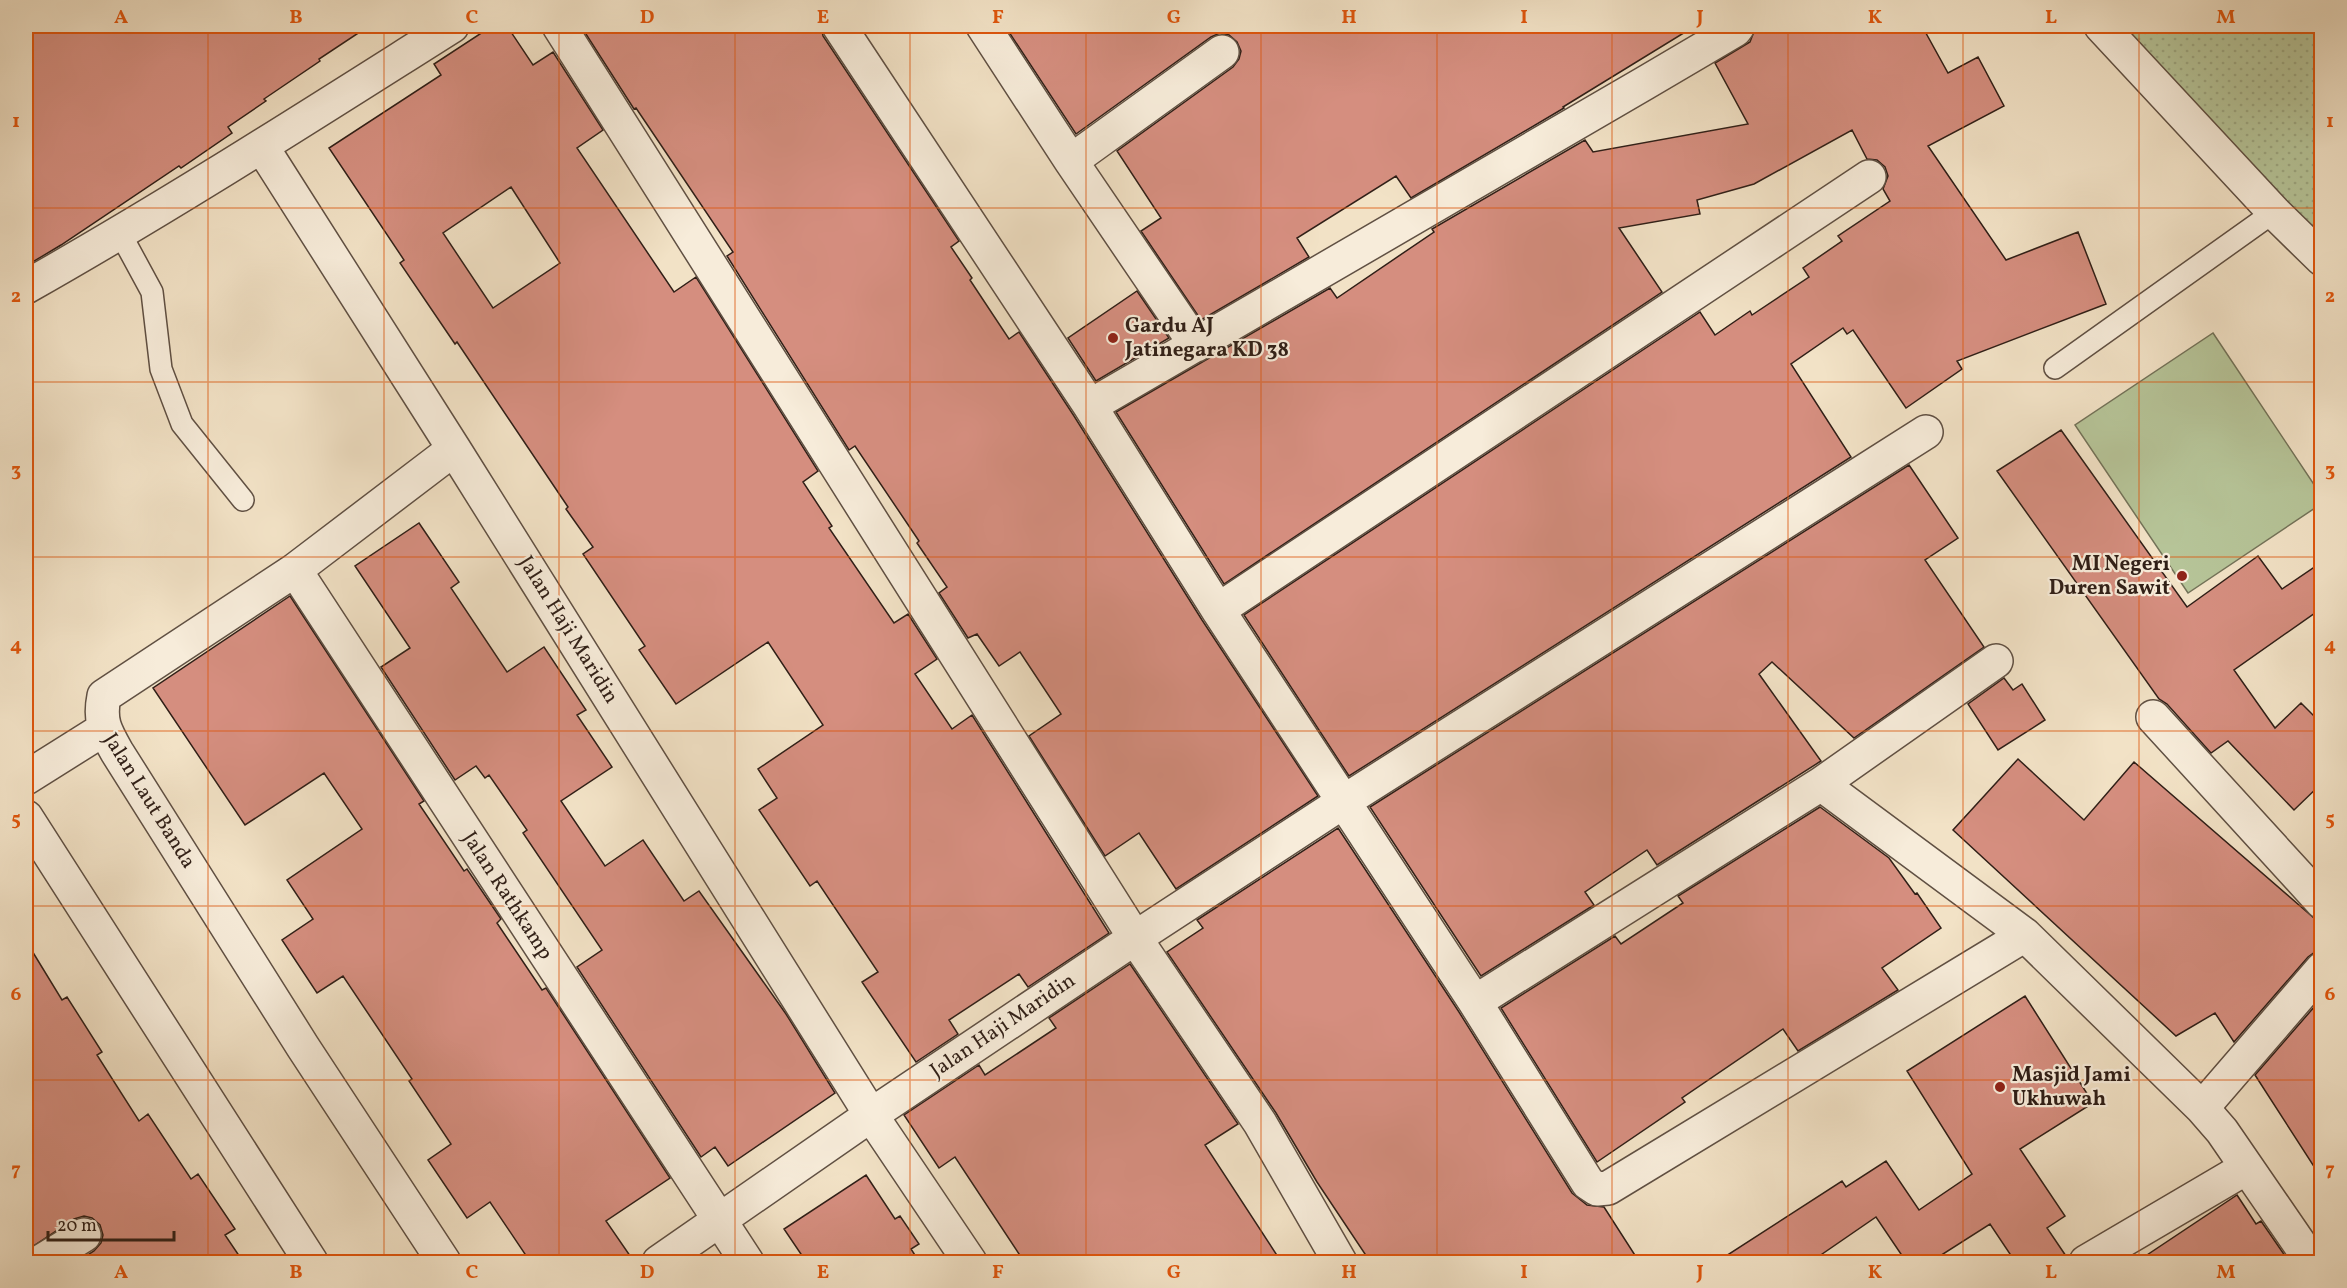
<svg xmlns="http://www.w3.org/2000/svg" width="2347" height="1288" font-family="Vollkorn,serif">
<style>
.grass{fill:#b6c498;stroke:#737258;stroke-width:1.5}
.park{fill:url(#park-dots);stroke:#737258;stroke-width:1.5}
.building{fill:#d58e7f;stroke:#301f17;stroke-width:1.5;fill-rule:evenodd}
.lines{fill:none;stroke-linecap:round;stroke-linejoin:round}
.service-casing{stroke:#605043;stroke-width:24}
.minor-casing{stroke:#605043;stroke-width:36}
.tertiary-casing{stroke:#605043;stroke-width:36}
.service{stroke:#f7ecda;stroke-width:21}
.minor{stroke:#f7ecda;stroke-width:33}
.tertiary{stroke:#f7ecda;stroke-width:33}
.grid{fill:none;stroke:#df560d;stroke-width:1.5;stroke-opacity:0.55}
.poi-dot{fill:#8f2418;stroke:#f7ecda;stroke-width:2}
.labels{text-anchor:middle;dominant-baseline:central;stroke-width:4.5;stroke-linejoin:round;paint-order:stroke}
.poi-label{font-size:21px;font-weight:bold;fill:#301f17;stroke:#f7ecda;text-anchor:start}
.street-label{font-size:21px;fill:#301f17;stroke:#f7ecda}
.neatline{fill:none;stroke:#df560d;stroke-width:2}
.grid-label{font-size:20px;text-anchor:middle;font-weight:bold;fill:#df560d}
</style>
<defs>
<pattern id="park-dots" width="8" height="8" patternUnits="userSpaceOnUse" patternTransform="scale(1.5)"><rect width="8" height="8" fill="#b6c498"/><path d="M2 2h.1M6 6h.1" fill="none" stroke="#9da882" stroke-width="1.8" stroke-linecap="round"/></pattern>
</defs>
<rect width="100%" height="100%" fill="#f2e2c6"/>
<filter id="stains"><feTurbulence type="fractalNoise" baseFrequency=".00333" numOctaves="4"/><feColorMatrix values="0 0 0 0 .2 0 0 0 0 .09 0 0 0 0 .02 0 0 0 .5 -.17"/></filter>
<radialGradient id="worn" r=".72"><stop offset=".6" stop-color="#630" stop-opacity="0"/><stop offset="1" stop-color="#630" stop-opacity=".3"/></radialGradient>
<path class="grass" d="M2213,333L2321,495V504L2188,593L2075,425Z"/>
<path class="park" d="M2101,26H2321V259Z"/>
<path class="building" d="M26,26H369L319,59L320,61L264,99L266,101L228,127L232,133L181,168L179,166L61,245L26,266Z
M492,26H507L533,65L553,52L603,130L577,148L674,292L696,277L818,471L803,482L832,526L829,528L894,623L908,614L937,659L915,674L952,729L972,715L1109,933L1028,987L1019,974L949,1020L958,1034L916,1062L862,982L878,972L817,881L810,886L759,810L777,798L758,769L823,725L768,642L676,704L639,650L645,646L583,554L593,547L566,509L568,507L457,342L455,344L400,263L404,260L329,148L441,75L434,64ZM511,187L560,263L493,308L443,233Z
M592,26H821L823,36L959,241L951,247L972,278L970,280L1009,339L1019,332L1074,416L1202,620L1318,796L1176,889L1139,833L1105,856L1029,736L1061,714L1020,652L999,666L977,634L968,638L939,593L947,587L917,543L919,541L855,446L849,450L727,256L733,252L636,108L634,109L584,31Z
M1005,26H1706L1698,30L1695,26L1563,107L1564,108L1411,198L1396,176L1297,238L1309,257L1201,320L1141,231L1161,218L1117,151L1233,67L1239,59L1241,51L1237,42L1229,35L1220,33L1211,37L1076,134Z
M1756,26H1922L1948,73L1978,57L2004,106L1928,146L2006,260L2078,232L2106,304L1957,361L1962,369L1906,408L1853,330L1847,334L1843,328L1791,364L1851,457L1349,776L1244,615L1700,312L1715,335L1750,311L1752,315L1809,277L1803,268L1842,241L1838,236L1890,201L1883,189L1888,176L1885,167L1877,160L1867,159L1852,130L1754,184L1697,200L1700,214L1619,228L1662,292L1224,584L1116,412L1330,288L1337,298L1434,232L1432,229L1585,140L1593,152L1748,124L1715,63L1750,42Z
M1137,291L1169,338L1096,381L1068,338Z
M2061,430L2187,607L2258,556L2282,589L2322,562V608L2234,670L2275,728L2301,703L2322,724V783L2294,810L2228,741L2211,753L2167,704L2159,699L1997,471Z
M1909,465L1958,538L1925,560L1984,647L1854,738L1772,662L1759,674L1821,761L1657,865L1647,850L1585,892L1594,905L1481,976L1370,807Z
M419,523L459,582L451,588L507,672L544,647L586,710L577,715L612,767L561,801L605,866L643,840L684,901L699,891L786,1014L835,1093L728,1166L715,1147L701,1157L577,967L602,950L523,833L527,830L489,775L485,778L476,766L455,780L381,667L410,648L355,566Z
M290,596L424,801L419,804L464,871L467,869L501,919L497,923L542,990L546,988L670,1178L606,1221L635,1263H531L490,1202L467,1218L428,1160L451,1144L409,1081L412,1079L343,976L317,993L282,940L313,919L287,880L362,829L324,773L245,825L153,688Z
M2004,678L2013,690L2022,684L2045,720L1998,750L1968,704Z
M2018,759L2084,820L2134,762L2322,925V951L2315,952L2308,957L2234,1042L2215,1013L2176,1036L1953,830Z
M1820,807L1889,858L1915,894L1917,893L1941,928L1882,968L1898,990L1798,1051L1783,1029L1682,1098L1685,1102L1597,1162L1501,1008L1615,936L1621,944L1683,903L1678,896Z
M1338,828L1459,1012L1572,1193L1587,1205L1604,1207L1640,1263H1371L1317,1182L1276,1113L1167,952L1203,928L1197,920Z
M26,941L62,1000L67,997L102,1052L97,1055L139,1121L148,1114L191,1179L198,1174L235,1229L225,1235L244,1263H75L94,1251L101,1243L103,1235L100,1225L92,1218L84,1216L74,1219L26,1251Z
M1130,964L1238,1124L1205,1145L1282,1263H1025L955,1157L939,1168L904,1115L979,1065L985,1075L1056,1028L1049,1018Z
M2025,996L2093,1103L2020,1149L2065,1216L2047,1228L2068,1259L2067,1263H2016L1990,1224L1929,1263H1907L1876,1217L1809,1263H1715L1842,1181L1846,1187L1886,1161L1919,1210L1972,1174L1907,1071Z
M2322,998V1179L2255,1075Z
M866,1175L895,1219L900,1216L919,1244L911,1249L920,1263H807L784,1229Z
M2237,1195L2256,1224L2261,1221L2290,1263H2135Z"/>
<g class="lines">
<defs>
<path id="service" d="M120,233L152,292L161,369L182,424L243,500
M2055,368L2274,212"/>
<path id="minor" d="M559,26L1135,938L1260,1123L1340,1262
M839,26L1090,406L1218,610L1475,1002L1588,1183L1597,1189L1608,1188L2025,935
M983,26L1071,161L1196,345
M262,147L454,449L871,1115L970,1262
M1071,161L1222,52
M26,287C171,205 311,115 452,26
M1090,406L1645,83L1735,30L1738,26
M295,570L747,1262
M1218,610L1869,177
M2153,717L2322,902
M26,778L104,729
M1821,784L2025,935L2202,1108L2222,1131L2312,1262
M26,817L311,1262
M1475,1002L1821,784L1996,661
M2202,1108L2322,969
M40,1262L84,1235
M444,1262L303,1047L117,752C105,731 99,721 104,696L295,570L454,449
M659,1262L871,1115L1135,938L1343,802L1926,432
M2086,1262L2246,1168"/>
<path id="tertiary" d="M2101,26L2274,212L2322,259"/>
</defs>
<use href="#service" class="service-casing"/>
<use href="#minor" class="minor-casing"/>
<use href="#tertiary" class="tertiary-casing"/>
<use href="#service" class="service"/>
<use href="#minor" class="minor"/>
<use href="#tertiary" class="tertiary"/>
</g>
<path class="grid" d="M208,26V1262M384,26V1262M559,26V1262M735,26V1262M910,26V1262M1086,26V1262M1261,26V1262M1437,26V1262M1612,26V1262M1788,26V1262M1963,26V1262M2139,26V1262M26,208H2322M26,382H2322M26,557H2322M26,731H2322M26,906H2322M26,1080H2322"/>
<g class="poi-dot">
<circle cx="1113" cy="338" r="6"/>
<circle cx="2182" cy="576" r="6"/>
<circle cx="2000" cy="1087" r="6"/>
</g>
<g class="labels">
<g class="poi-label">
<text x="1125" y="326">Gardu AJ<tspan x="1125" dy="24">Jatinegara KD 38</tspan></text>
<text x="2170" y="564" text-anchor="end">MI Negeri<tspan x="2170" dy="24">Duren Sawit</tspan></text>
<text x="2012" y="1075">Masjid Jami<tspan x="2012" dy="24">Ukhuwah</tspan></text>
</g>
<g class="street-label">
<text transform="translate(568 630) rotate(58)">Jalan Haji Maridin</text>
<text transform="translate(149 801) rotate(58)">Jalan Laut Banda</text>
<text transform="translate(507 896) rotate(57)">Jalan Rathkamp</text>
<text transform="translate(1003 1026) rotate(-34)">Jalan Haji Maridin</text>
</g>
</g>
<rect width="2347" height="1288" fill="none" stroke="#f2e2c6" stroke-width="66"/>
<path d="M48 1231v9h126v-9" fill="none" stroke="#301f17" stroke-width="3"/>
<text x="57" y="1231" font-size="18" fill="#301f17" stroke="#f7ecda" stroke-width="4.5" paint-order="stroke">20 m</text>
<rect x="33" y="33" width="2281" height="1222" class="neatline"/>
<g class="grid-label">
<text x="121" y="23">A</text>
<text x="296" y="23">B</text>
<text x="472" y="23">C</text>
<text x="647" y="23">D</text>
<text x="823" y="23">E</text>
<text x="998" y="23">F</text>
<text x="1174" y="23">G</text>
<text x="1349" y="23">H</text>
<text x="1524" y="23">I</text>
<text x="1700" y="23">J</text>
<text x="1875" y="23">K</text>
<text x="2051" y="23">L</text>
<text x="2226" y="23">M</text>
<text x="16" y="127">1</text>
<text x="2330" y="127">1</text>
<text x="16" y="302">2</text>
<text x="2330" y="302">2</text>
<text x="16" y="476">3</text>
<text x="2330" y="476">3</text>
<text x="16" y="651">4</text>
<text x="2330" y="651">4</text>
<text x="16" y="825">5</text>
<text x="2330" y="825">5</text>
<text x="16" y="1000">6</text>
<text x="2330" y="1000">6</text>
<text x="16" y="1175">7</text>
<text x="2330" y="1175">7</text>
<text x="121" y="1278">A</text>
<text x="296" y="1278">B</text>
<text x="472" y="1278">C</text>
<text x="647" y="1278">D</text>
<text x="823" y="1278">E</text>
<text x="998" y="1278">F</text>
<text x="1174" y="1278">G</text>
<text x="1349" y="1278">H</text>
<text x="1524" y="1278">I</text>
<text x="1700" y="1278">J</text>
<text x="1875" y="1278">K</text>
<text x="2051" y="1278">L</text>
<text x="2226" y="1278">M</text>
</g>
<rect width="100%" height="100%" filter="url(#stains)"/>
<rect width="100%" height="100%" fill="url(#worn)"/>
</svg>
